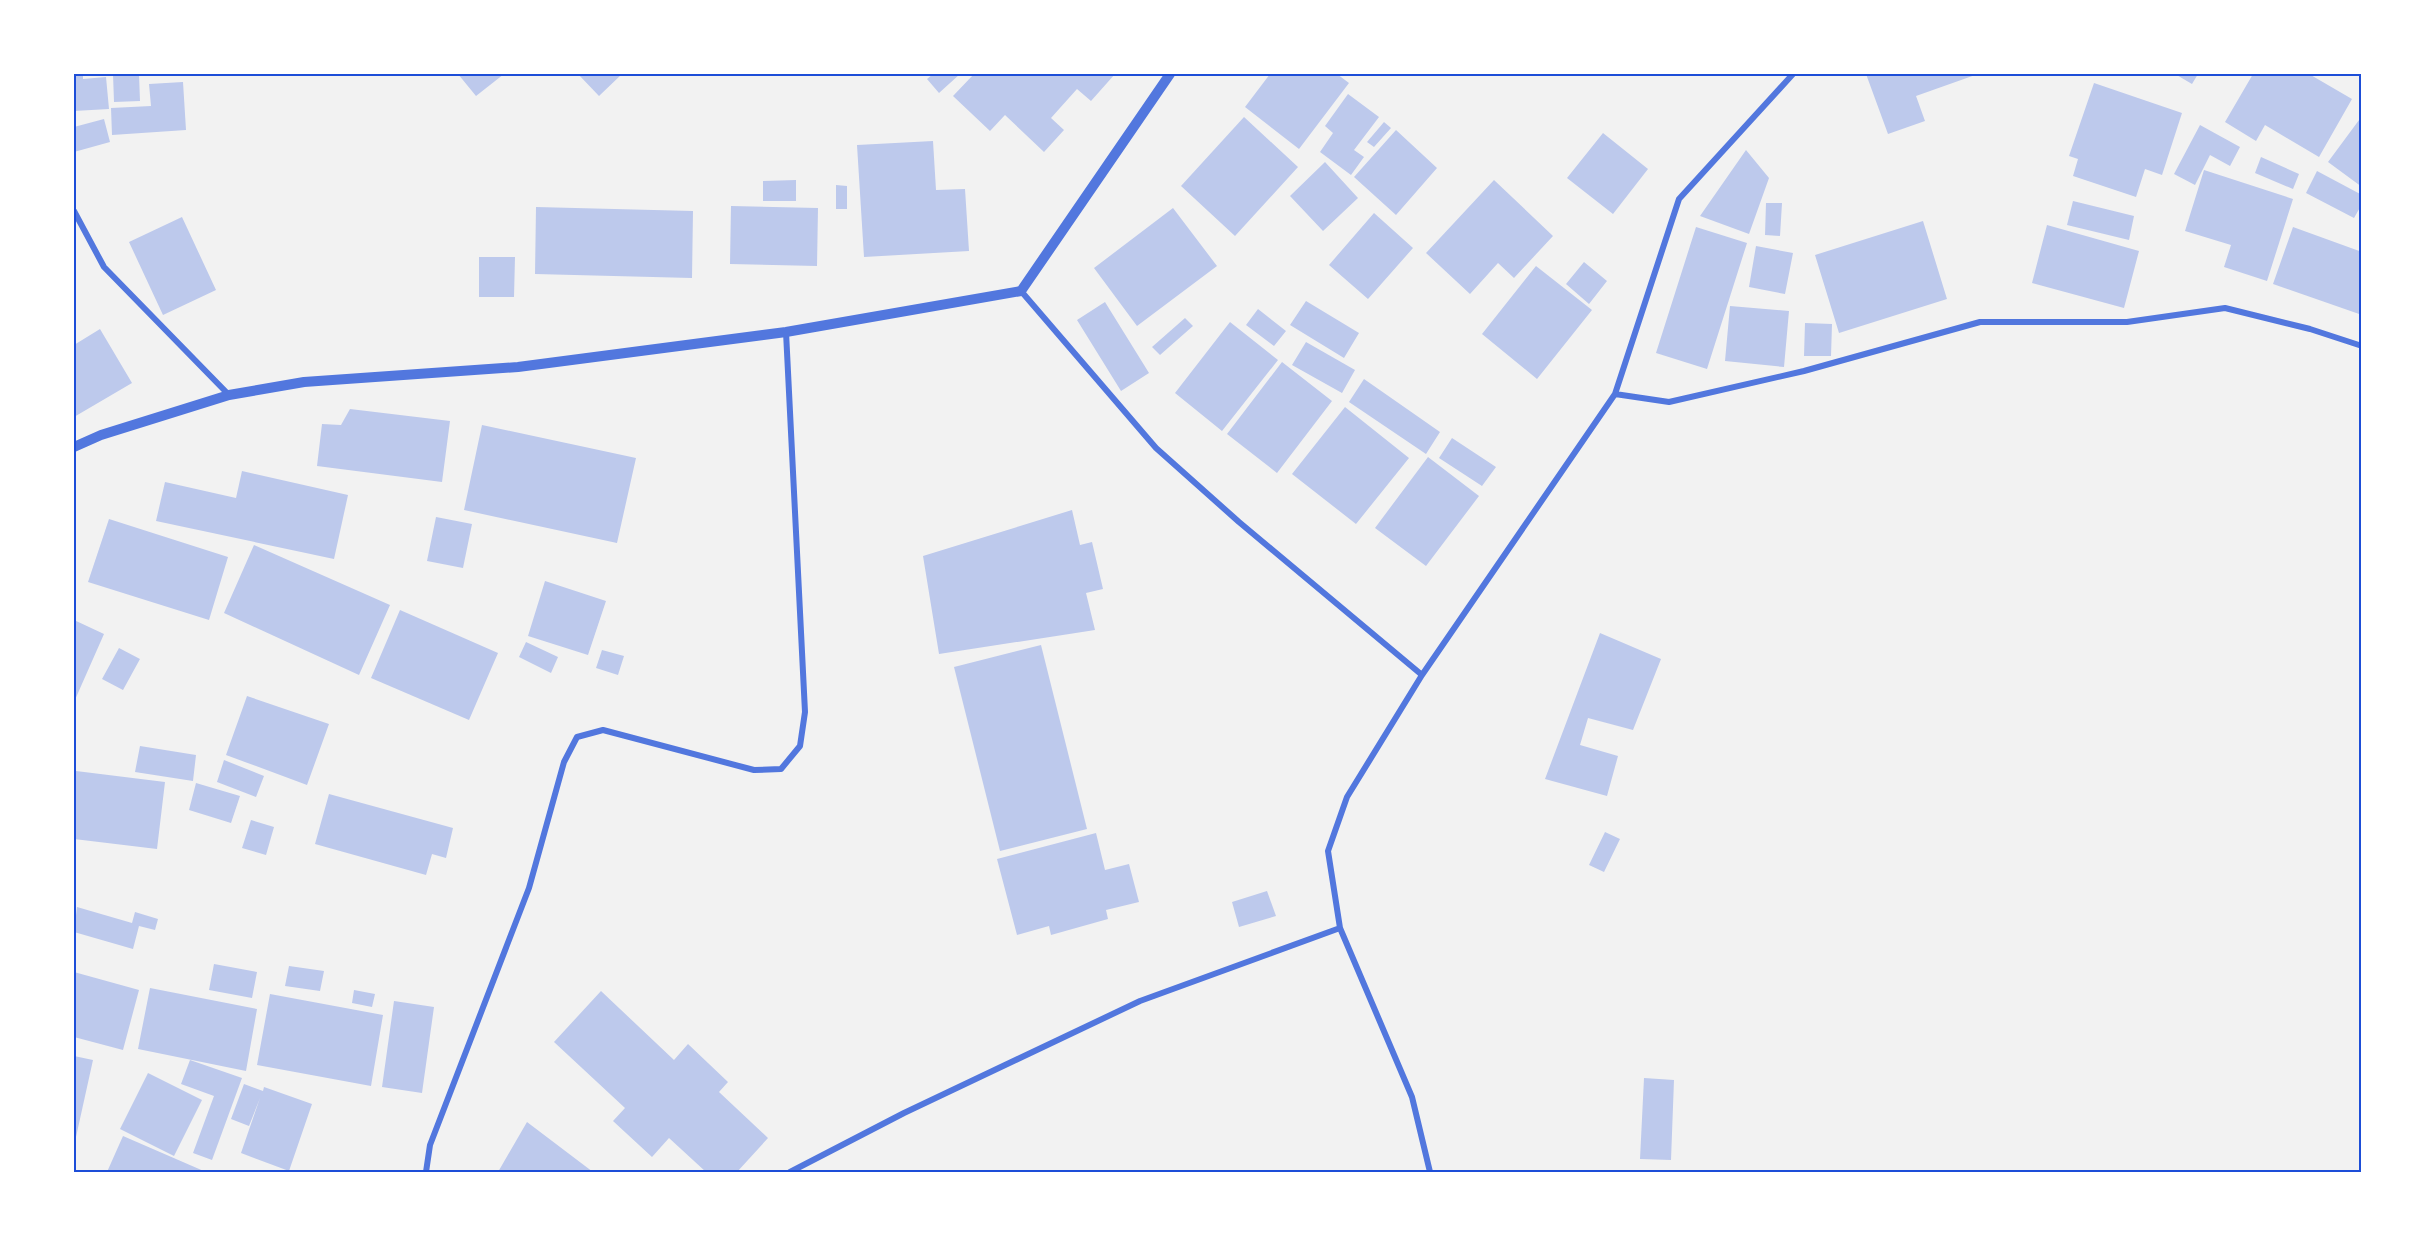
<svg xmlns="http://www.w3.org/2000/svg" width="2435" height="1246" font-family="'Archivo Narrow',sans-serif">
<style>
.building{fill:#bdc9ec}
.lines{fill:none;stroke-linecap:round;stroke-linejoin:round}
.minor{stroke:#5277de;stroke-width:6}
.tertiary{stroke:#5277de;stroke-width:10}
.neatline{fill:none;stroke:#1d4ed8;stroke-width:2}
</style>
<rect width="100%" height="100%" fill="#f2f2f2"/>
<path class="building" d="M74,74H83V79L106,77L109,109L74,111Z
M113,74H139L140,101L114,102Z
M458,74H504L476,96Z
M578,74H622L599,96Z
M933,74H960L939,93L927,79Z
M974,74H1115L1091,101L1077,89L1051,118L1064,130L1044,152L1005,115L990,131L953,96Z
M1270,74H1337L1349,83L1299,149L1245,107Z
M1866,74H1978L1916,96L1925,121L1888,134Z
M2175,74H2198L2192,84Z
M2253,74H2309L2352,99L2319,157L2265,125L2256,141L2225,122Z
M183,82L186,130L112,135L111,108L151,106L149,84Z
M2094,83L2182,113L2162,175L2145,169L2136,197L2073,176L2078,159L2069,156Z
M1348,94L1379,117L1354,150L1364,157L1351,175L1320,152L1333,133L1325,126Z
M2362,116V187L2328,162Z
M1244,117L1298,167L1235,236L1181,186Z
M104,119L110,142L74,152V127Z
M1384,122L1391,128L1374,147L1367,142Z
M2200,125L2240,147L2230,166L2210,155L2195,185L2174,174Z
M1396,130L1437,168L1396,215L1354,177Z
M1603,133L1648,169L1613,214L1567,178Z
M933,141L936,190L965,189L969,251L864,257L857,145Z
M1746,150L1769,178L1749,234L1700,216Z
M2261,157L2299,174L2293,189L2255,173Z
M1325,162L1358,198L1323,231L1290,196Z
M2204,170L2293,199L2267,281L2224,267L2231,245L2185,231Z
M2317,171L2362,195V204L2354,218L2306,193Z
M796,180V201H763V181Z
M1494,180L1553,236L1514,278L1498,263L1470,294L1426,253Z
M836,185L847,186V209H836Z
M2073,201L2134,216L2129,240L2067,225Z
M1766,203H1782L1780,236L1765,235Z
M731,206L818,208L817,266L730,264Z
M536,207L693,211L692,278L535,274Z
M1173,208L1217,266L1137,326L1094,268Z
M1374,213L1413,248L1368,299L1329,265Z
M182,217L216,290L163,315L129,242Z
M1923,221L1947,299L1839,333L1815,255Z
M2047,225L2139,251L2124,308L2032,283Z
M1696,227L1747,243L1707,369L1656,353Z
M2293,227L2362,252V315L2273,284Z
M1756,246L1793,253L1785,294L1749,287Z
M479,257H515L514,297H479Z
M1584,262L1607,281L1589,304L1566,284Z
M1536,266L1592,310L1537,379L1482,334Z
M1306,301L1359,333L1344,358L1290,325Z
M1105,302L1149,373L1121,391L1077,320Z
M1730,306L1789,311L1784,367L1725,361Z
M1258,309L1286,331L1274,346L1246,325Z
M1185,318L1193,326L1160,355L1152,347Z
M1230,322L1278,360L1222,431L1175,393Z
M1805,323L1832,324L1831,356H1804Z
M100,329L132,383L74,417V345Z
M1306,342L1355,370L1342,393L1292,365Z
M1282,362L1332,401L1277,473L1227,434Z
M1364,379L1440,432L1426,454L1349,402Z
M1345,407L1409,458L1356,524L1292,474Z
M350,409L450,421L442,482L317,466L322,424L341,425Z
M482,425L636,458L617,543L464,510Z
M1452,438L1496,467L1482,486L1439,458Z
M1428,457L1479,496L1426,566L1375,528Z
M242,471L348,495L334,559L156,521L165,482L236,498Z
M1072,510L1080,545L1092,542L1103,589L1086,593L1095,630L939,654L923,556Z
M436,517L472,524L463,568L427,561Z
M109,519L228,557L209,620L88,582Z
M254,545L390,605L359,675L224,613Z
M545,581L606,601L588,655L528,636Z
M400,610L498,653L469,720L371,678Z
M74,620L104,634L74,702Z
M1600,633L1661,659L1633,730L1588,718L1580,745L1618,756L1607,796L1545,779Z
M526,642L558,657L551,673L519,657Z
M1041,645L1087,829L1000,851L954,667Z
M119,648L140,659L123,690L102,679Z
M602,650L624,656L618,675L596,668Z
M247,696L329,724L307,785L226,755Z
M140,746L196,755L193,781L135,772Z
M224,760L264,776L256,797L217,782Z
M76,771L165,782L157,849L74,839V792Z
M196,783L240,796L231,823L189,810Z
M329,794L453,828L446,858L432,854L426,875L315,844Z
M251,820L274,827L266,855L242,848Z
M1605,832L1620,839L1604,872L1589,865Z
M1096,833L1105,870L1129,864L1139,902L1106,910L1108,919L1051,935L1049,926L1017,935L997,859Z
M1267,891L1276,916L1239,927L1232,902Z
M77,907L132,923L135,912L158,919L155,930L139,926L133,949L74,932Z
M214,964L257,972L252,998L209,990Z
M289,966L324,971L320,991L285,986Z
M74,972L139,990L123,1050L74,1037Z
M150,988L257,1009L246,1071L138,1049Z
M354,990L375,994L372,1007L352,1003Z
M601,991L674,1060L688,1044L728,1082L719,1092L768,1138L737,1172H706L669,1138L652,1157L613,1121L625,1108L554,1042Z
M270,994L383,1015L371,1086L257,1065Z
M394,1001L434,1007L422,1093L382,1087Z
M74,1056L93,1060L74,1146Z
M190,1060L242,1078L212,1160L193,1153L214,1096L181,1084Z
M148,1073L202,1100L174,1156L120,1129Z
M1644,1078L1674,1080L1671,1160L1640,1159Z
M244,1084L263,1091L264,1087L312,1104L289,1171L241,1153L260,1098L249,1126L231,1119Z
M527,1122L593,1172H498Z
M123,1136L206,1172H107Z"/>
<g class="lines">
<path class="minor" d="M74,211L104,267L229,395
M1021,291L1156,448L1239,522L1422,675
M1615,394L1679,199L1793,74
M426,1172L430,1145L529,888L564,762L577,737L603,730L754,770L781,769L800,746L805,712L786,332
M790,1172L904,1113L1140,1001L1340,928
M1430,1172L1412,1097L1340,928L1328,851L1347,797L1422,675L1615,394L1669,402L1804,371L1980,322H2127L2225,308L2310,329L2362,346"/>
<path class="tertiary" d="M74,447L101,435L229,395L304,382L518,367L786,332L1021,291L1170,74"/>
</g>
<rect width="2435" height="1246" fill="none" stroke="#ffffff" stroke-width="150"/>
<rect x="75" y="75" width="2285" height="1096" class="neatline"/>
</svg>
